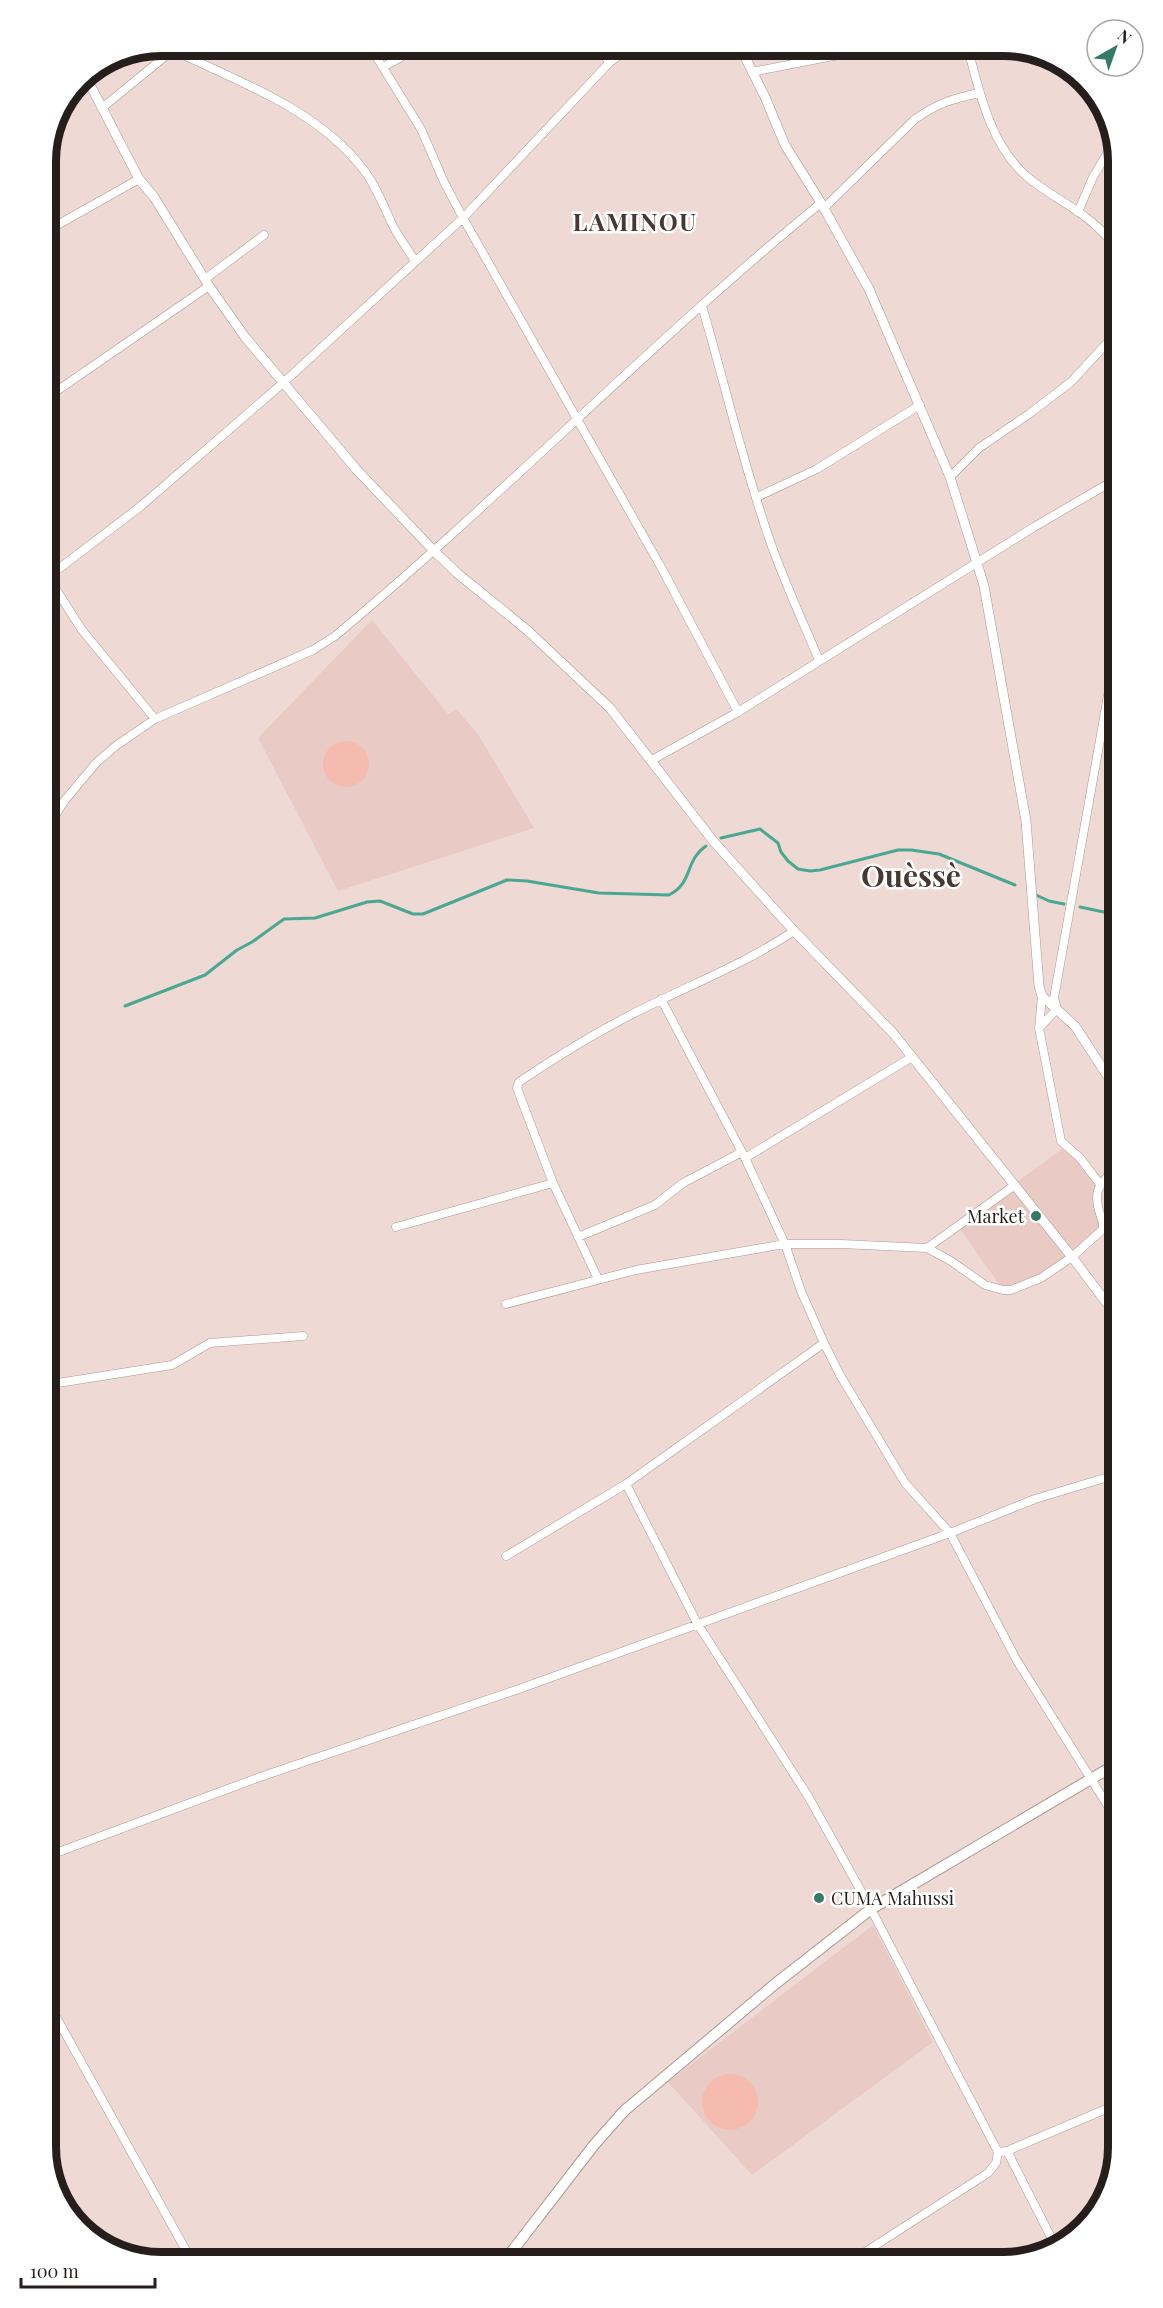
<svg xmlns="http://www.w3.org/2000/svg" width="1163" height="2308" font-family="'Playfair Display',serif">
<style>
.built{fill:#e9cac4}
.green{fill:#f6bbaf}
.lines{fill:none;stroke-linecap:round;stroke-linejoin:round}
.stream{stroke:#4aa792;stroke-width:3}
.minor-casing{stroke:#ac9793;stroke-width:9}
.tertiary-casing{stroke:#ac9793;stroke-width:10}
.secondary-casing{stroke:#ac9793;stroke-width:12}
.minor{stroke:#fff;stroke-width:8}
.tertiary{stroke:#fff;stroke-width:9}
.secondary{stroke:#fff;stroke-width:10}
.poi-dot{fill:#377969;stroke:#fff;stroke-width:2}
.labels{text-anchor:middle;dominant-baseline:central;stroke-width:5;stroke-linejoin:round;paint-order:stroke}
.poi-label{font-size:18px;fill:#261e1d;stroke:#fff;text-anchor:end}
.district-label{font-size:24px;font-weight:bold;letter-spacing:1.5px;fill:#483733;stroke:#fff}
.town-label{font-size:30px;font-weight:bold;fill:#483733;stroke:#fff}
.rim{fill:none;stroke:#261e1d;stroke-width:8}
</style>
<rect width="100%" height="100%" fill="#efd9d4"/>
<path class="built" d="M372,620L448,714L456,709L478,734L534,828L338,891L258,738Z
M1066,1146L1100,1184L1097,1190L1103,1227L1041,1278L1003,1290L958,1226Z
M873,1925L933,2042L752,2175L668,2082Z"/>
<path class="green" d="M323 764a23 23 0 1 1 46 0a23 23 0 1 1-46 0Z
M702 2102a28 28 0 1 1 56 0a28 28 0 1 1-56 0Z"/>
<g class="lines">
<path class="stream" d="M721,838L760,829L778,843L781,852L788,861L798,869L810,871L820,870L898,850H911L939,854L1015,885
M1036,895L1049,901L1064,904
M1080,907L1118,915
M125,1006L205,975L237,950L252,942L284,919L315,918L367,902L380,901L413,914H423L507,880L527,881L599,893L669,895C694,882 684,861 706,846"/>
<defs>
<path id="minor" d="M369,45L421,129L444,182L463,218L661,567L738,712
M594,45L610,62
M967,45C979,90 989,141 1024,174C1044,192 1068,203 1088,219C1099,227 1108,238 1118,248
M173,50C239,82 317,109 363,169C375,184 383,204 391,222C397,235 407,248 415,261
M383,67L423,45
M752,72L854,52L922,45
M102,108L179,45
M824,208L914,120C937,103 952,99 979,93
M1078,212L1093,177L1114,142
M45,232L139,179
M205,279L264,235
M702,306C725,384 743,464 770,541C784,581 802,620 819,660
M45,399L209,286
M950,477L979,448L1029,414L1071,382L1118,331
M757,497L817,469L920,405
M155,719L82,630L48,577L141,506L283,383L463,218L610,62L635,45
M652,760L738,712L1034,527L1118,478
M45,831L65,800L97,762L117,745L155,719L313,650L335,636C502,497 653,340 821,203
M1042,996L1039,1028L1061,1141L1080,1158L1100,1184
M661,999L745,1158L785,1244L801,1291L824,1343L840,1375L905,1483L950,1533L1016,1659L1118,1822
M1039,1028L1057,1009L1054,998L1118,639
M745,1158L912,1057
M396,1227L553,1183
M578,1237L655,1205L683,1183L742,1152
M927,1248L1015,1185
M598,1279L553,1183L517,1088L519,1082C565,1051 613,1022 663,999C709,977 752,959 794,931
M506,1304L636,1270L785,1244H841L927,1248L951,1261L985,1285L1003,1290H1011L1041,1278L1072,1257L1102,1230C1104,1224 1103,1222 1101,1217C1092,1191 1098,1184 1118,1168
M45,1385L172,1365L210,1343L303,1336
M626,1484L697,1623L808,1796L871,1909L998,2152L996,2163L988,2173L848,2263
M506,1556L626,1484L824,1343
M45,1857L260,1777L519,1689L950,1533L1035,1499L1118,1474
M45,1997L193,2263
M1007,2151L1056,2247
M998,2152L1007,2151L1118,2104"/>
<path id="tertiary" d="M739,45L765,97L785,145L821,203L869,289L950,477L977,563L984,586L1026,821L1039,986L1042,996L1075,1026L1118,1092
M85,75L139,179L154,197L209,286L245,337L356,469L433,550L457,573L527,630L610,708L714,842L794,931L893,1033L1072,1257L1118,1318"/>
<path id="secondary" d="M503,2263L594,2145L624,2111L775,1984L871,1909L1118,1763"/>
</defs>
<use href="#minor" class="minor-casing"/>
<use href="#tertiary" class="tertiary-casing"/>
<use href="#secondary" class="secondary-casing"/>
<use href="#minor" class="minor"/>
<use href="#tertiary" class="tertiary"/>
<use href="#secondary" class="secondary"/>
</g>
<g class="poi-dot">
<circle cx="1036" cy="1216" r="6"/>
<circle cx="819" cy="1898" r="6"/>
</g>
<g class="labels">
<g class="poi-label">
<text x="1024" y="1216">Market</text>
<text x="831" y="1898" text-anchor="start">CUMA Mahussi</text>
</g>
<g class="district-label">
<text x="635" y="221">LAMINOU</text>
</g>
<g class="town-label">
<text x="911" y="875">Ouèssè</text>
</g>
</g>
<path d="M0 0H1163V2308H0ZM161 56H1003A105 105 0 0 1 1108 161V2147A105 105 0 0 1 1003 2252H161A105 105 0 0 1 56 2147V161A105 105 0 0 1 161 56Z" fill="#fff" fill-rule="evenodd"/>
<path class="rim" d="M161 56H1003A105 105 0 0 1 1108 161V2147A105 105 0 0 1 1003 2252H161A105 105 0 0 1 56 2147V161A105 105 0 0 1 161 56Z"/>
<g transform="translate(1115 48) rotate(40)"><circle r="28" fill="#ffffff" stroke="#a8a5a5" stroke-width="1.5"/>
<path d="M0-4.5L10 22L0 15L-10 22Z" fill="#377969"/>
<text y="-9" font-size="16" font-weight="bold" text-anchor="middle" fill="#261e1d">N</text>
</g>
<path d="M21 2278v9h134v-9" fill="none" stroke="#261e1d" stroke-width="3"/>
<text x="30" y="2278" font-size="18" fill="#261e1d" stroke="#ffffff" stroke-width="4.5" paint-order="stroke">100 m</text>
</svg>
